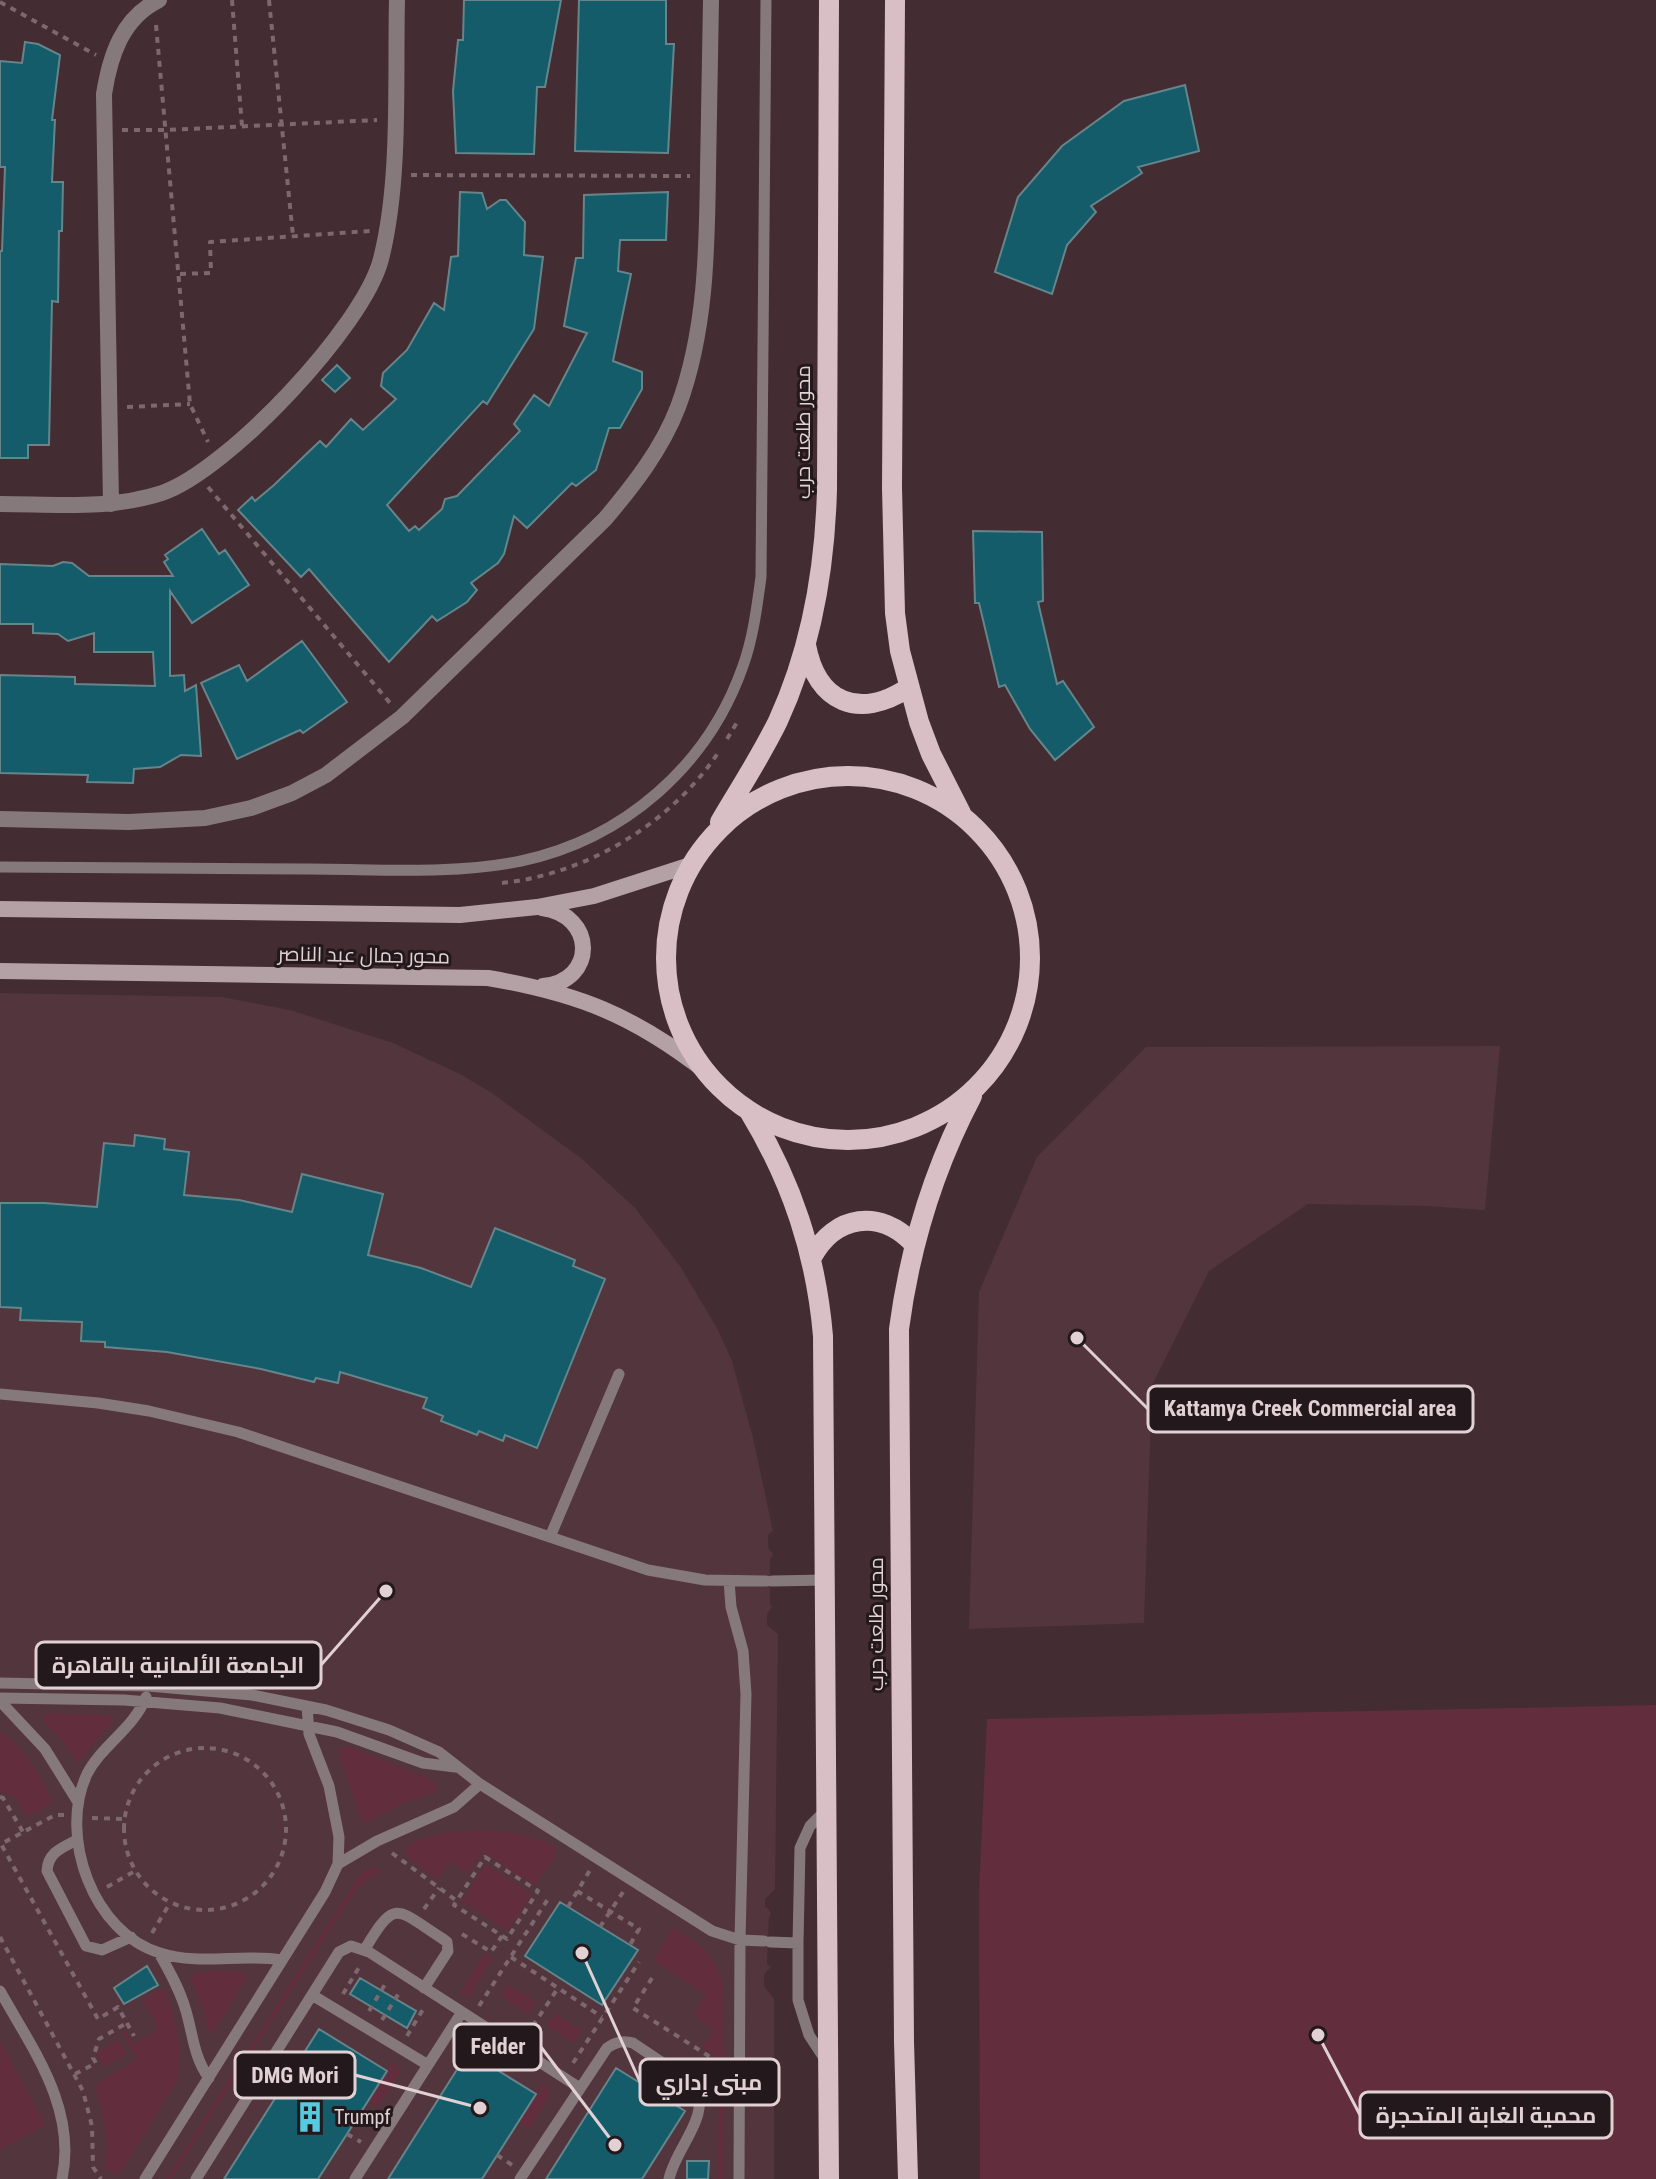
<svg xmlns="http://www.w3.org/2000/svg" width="1656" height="2179" font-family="'Roboto Condensed',Cairo,sans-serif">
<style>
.built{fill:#53353d}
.green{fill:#622e3e}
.building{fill:#145c69;stroke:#66858b;stroke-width:2}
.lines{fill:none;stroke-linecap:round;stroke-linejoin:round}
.path{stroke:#7d686d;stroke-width:4;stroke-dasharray:6 6;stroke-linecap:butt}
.lane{stroke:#86797c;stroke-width:11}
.street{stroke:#86797c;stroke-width:16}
.secondary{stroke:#b4a1a5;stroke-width:16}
.primary{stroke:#d8bfc5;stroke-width:20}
.labels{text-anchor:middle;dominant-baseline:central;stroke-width:6;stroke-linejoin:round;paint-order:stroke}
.street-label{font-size:20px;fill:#e1d1d5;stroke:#23181b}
.poi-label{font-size:20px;fill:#e1d1d5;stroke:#23181b;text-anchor:start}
.leader{fill:none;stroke:#e1d1d5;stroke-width:3}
.callout-dot{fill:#e1d1d5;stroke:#23181b;stroke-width:3}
.callout{fill:#23181b;stroke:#e1d1d5;stroke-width:3}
.callout-label{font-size:22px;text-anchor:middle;font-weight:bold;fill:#e1d1d5}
</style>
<rect width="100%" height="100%" fill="#432c32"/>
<path class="built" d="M0,993L221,997L290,1010L393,1043L460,1074L492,1093L582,1159L635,1208L680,1266L717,1328L732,1361L753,1438L773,1531L768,1535V1548L773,1554L770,1560V1604L772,1607L767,1614V1625L778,1634L775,1889L765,1899V1907L768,1908L771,1914L769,1917L767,1964L771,1967L764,1974V1986L774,1999V2179H0Z
M1500,1046L1485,1210L1425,1206L1308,1204L1209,1271L1152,1385L1144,1623L969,1629L979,1292L1037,1157L1146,1047Z"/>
<path class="green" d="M1656,1705V2179H980L979,1892L987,1719Z
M46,1713L109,1715L114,1720L78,1763L60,1738L44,1722L43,1716Z
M0,1731C27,1750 39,1774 53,1803L27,1817L15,1797L0,1792Z
M348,1746L433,1780L437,1785L436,1792L401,1804L368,1822L362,1821L339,1754L342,1747Z
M476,1830L517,1833L554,1844L556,1855L534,1886L483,1852L468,1873L449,1862L437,1880L406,1856L407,1847C424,1833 454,1832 476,1830Z
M485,1864L532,1894L508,1931L462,1901Z
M379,1868V1874L370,1877L356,1890L171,2179H166L359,1876L368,1869Z
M673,1927C698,1943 717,1955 724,1987L723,2060L702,2048L714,2030L693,2015L706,1995L653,1960Z
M485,1953L493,1958L468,1997L460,1993Z
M243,1971L247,1978L214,2031H208L201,2004L191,1980L192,1976L199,1972Z
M508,1984L536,2002L528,2014L501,1996Z
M163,1988C177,2014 183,2051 177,2081L123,2169L116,2174L104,2167C111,2139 103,2113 94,2086L137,2059L122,2032L125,2030L134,2044L156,2032L157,2025L142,2000Z
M555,2014L582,2031L574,2043L547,2026Z
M119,2040L127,2054L104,2067L96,2053Z
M0,2041L46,2125L0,2149Z
M392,2063L397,2066L400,2073L378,2107L368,2101Z
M719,2070L724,2072V2179H718Z
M542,2084L548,2087L550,2095L529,2129L518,2122Z"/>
<path class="building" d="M464,0H561L545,87H537L534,154L456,153L453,91L458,40H463Z
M579,0H666V44H674L668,153L575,151Z
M25,42L38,44L60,55L52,120H55L52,182H63L62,231H59L58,302L52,301L49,445H28V458H0V251H2L5,167H0V61L22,63Z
M1185,85L1199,151L1138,167L1142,173L1091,206L1096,212L1067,245L1052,294L995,272L1018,197L1062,146L1124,101Z
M460,192L482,193L487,209L500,200H506L525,222L524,255L543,257L534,329L487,404L483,401L387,505L409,531L415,526L419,530L442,509L445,499L457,496L520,431L514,424L534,395L549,406L587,333L564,326L576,258H583L584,195L668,192L666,240H620L618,271L631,274L613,361L642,372V389L620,428H609L596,470L576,486L572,483L527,528L514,516L504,554L498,563L471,583L477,590L467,602L437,621L432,616L389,662L309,569L301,577L238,510L252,497L255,501L274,485L320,441L326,447L351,419L363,430L396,399L381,386L383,373L407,350L434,303L444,310L451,257L458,256Z
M337,365L350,378L335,392L322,380Z
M202,529L219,554L225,550L249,585L192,623L170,591V676L184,675L185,691L196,685L201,756L181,755L160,767L134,769L133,783L87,782L88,775L0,773V675L75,677V684L155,686L153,652H94V633L68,641L58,634L33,633V624H0V564L53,566L63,562L72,563L89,576H173L164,562L168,559L165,555Z
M973,531L1042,532L1043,601L1038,602L1057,684L1063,681L1094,727L1055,760L1030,729L1005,685L999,687L979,603H975Z
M302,641L347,702L303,733L300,730L237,759L201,683L239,665L247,681Z
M135,1135L165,1139L164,1149L189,1152L184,1195L239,1200L292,1212L302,1174L383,1194L368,1255L421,1268L471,1287L495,1228L575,1260L573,1266L605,1279L537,1448L505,1435L503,1441L479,1431L477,1435L441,1421L443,1416L423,1408L427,1398L340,1372L338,1383L316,1378L314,1382L261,1369L167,1352L105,1347V1342L81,1341L82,1322L20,1320L21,1308L0,1307V1203H44L97,1207L104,1143L134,1146Z
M560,1902L638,1950L602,2005L525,1956Z
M147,1966L158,1985L124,2004L114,1988Z
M360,1978L416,2011L407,2028L350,1994Z
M319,2029L387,2071L347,2134L318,2179H224Z
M468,2052L536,2094L482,2179H388Z
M616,2068L685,2111L642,2179H546Z
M687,2161H709L708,2179H687Z"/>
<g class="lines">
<path class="path" d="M232,0L242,126
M269,0L293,236
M0,2L96,55
M156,25L190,404L208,442
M122,130H166L377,120
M411,175L690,176
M180,274L211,273L210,242L370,231
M127,407L190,404
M208,487L390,703
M727,739L739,719
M502,883C588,874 673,822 720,750
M124 1829a81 81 0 1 1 162 0a81 81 0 1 1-162 0Z
M0,1797L3,1798L23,1832
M64,1815H55L1,1844L98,2019L118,2007L134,2036
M92,1818L124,1819
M392,1853L457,1901
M485,1857L538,1891L507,1939L454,1905Z
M107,1887L135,1871
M577,1891L639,1929L630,1945
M568,1907L590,1870
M424,1909L439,1888
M600,1927L623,1892
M152,1933L170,1903
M462,1934L491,1952L502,1936
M0,1937L83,2091L92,2126L93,2167L101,2179
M511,1957L602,2017
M652,1978L633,2008L723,2065
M343,1994L361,1964
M479,2006L548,1899
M369,2011L387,1981
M382,2020L401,1990
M407,2036L425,2006
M526,2036L558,1988
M573,2063L639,1962
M75,2074L96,2063L93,2058L99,2039L127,2023
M347,2134L361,2142
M497,2155L512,2165"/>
<path class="lane" d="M0,867C103,868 206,868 309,869C379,869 452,875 521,861C624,839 708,766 743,666C753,638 757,607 761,577L766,0
M0,1394L98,1403L149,1411L238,1432L648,1570L705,1580L766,1581
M550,1537L619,1374
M729,1581L731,1607L743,1651L746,1694L740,1940L739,2179
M772,1581L825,1580
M0,1683L148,1686L252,1695L326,1710L389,1730L439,1752L480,1784L712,1931L740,1940L764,1941
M146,1697C134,1728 102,1745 87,1774C58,1836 93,1933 160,1953C200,1966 242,1953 282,1960
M0,1698L124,1700L220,1708L337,1732L423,1763L455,1767
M0,1701L45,1749L78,1802
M77,1840C62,1848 48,1852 47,1871L86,1946L102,1950L131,1937
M338,1864L377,1841L454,1807L480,1784
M770,1942L798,1943
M365,1949C396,1897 396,1909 443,1939L447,1942L448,1951L424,1988
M159,1953C170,1972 180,1990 186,2011C193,2035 194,2058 209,2078
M0,1991C33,2050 77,2108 62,2179
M312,1995L428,2065
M826,2061L809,2035L798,2000V1943L800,1848L810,1826L826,1810
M145,2179L325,1892L338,1864L339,1837L329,1786L309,1734L307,1706
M196,2179L339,1952L351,1946L369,1952L580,2088
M355,2179L462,2012
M520,2179L607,2048C616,2042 623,2040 633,2043L694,2084C713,2116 676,2146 669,2179"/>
<path class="street" d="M0,504C54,504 110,510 162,493C227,471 364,326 381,259C401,180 395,82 397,0
M111,504L104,94C110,56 122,18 159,0
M0,819L129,822L205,818L251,808L292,793L326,775L402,717L605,519C633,486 662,449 678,407C706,332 707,250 708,171C709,114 710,57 711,0"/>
<path class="secondary" d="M542,908C596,915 597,981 543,986
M0,909L460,915L537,907L594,896L690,865
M0,971L488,978C577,993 633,1015 705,1071"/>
<path class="primary" d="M895,0L892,488L895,613L900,651L919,722L931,754L961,813
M806,645C817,703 859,720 908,688
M666 958a182 182 0 1 1 364 0a182 182 0 1 1-364 0Z
M720,822C740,788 761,756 778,721C812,647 825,569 827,489L829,0
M749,1111C792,1182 816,1254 823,1336L829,2179
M812,1257C835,1215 880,1208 914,1244
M908,2179L904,2042L899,1329C910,1246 933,1170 972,1096"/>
</g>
<defs>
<symbol id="building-bare" viewBox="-9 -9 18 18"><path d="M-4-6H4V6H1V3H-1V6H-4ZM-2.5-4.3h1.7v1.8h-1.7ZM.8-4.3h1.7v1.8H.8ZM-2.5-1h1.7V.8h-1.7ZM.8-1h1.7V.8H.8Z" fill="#55cae0" stroke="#23181b" stroke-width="2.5" paint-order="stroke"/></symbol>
</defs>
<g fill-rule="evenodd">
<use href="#building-bare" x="288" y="2095" width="44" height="44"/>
</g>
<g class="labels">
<g class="street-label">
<text transform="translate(803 432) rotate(-90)">محور طلعت حرب</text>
<text transform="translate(364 955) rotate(1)">محور جمال عبد الناصر</text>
<text transform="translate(876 1624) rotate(-90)">محور طلعت حرب</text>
</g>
<g class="poi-label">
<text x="334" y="2117">Trumpf</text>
</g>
</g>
<path class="leader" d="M1077 1338L1148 1409M386 1591L321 1665M615 2145L541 2047M480 2108L355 2075M582 1953L640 2082M1318 2035L1360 2115"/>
<g class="callout-dot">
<circle cx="1077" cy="1338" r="8"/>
<circle cx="386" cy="1591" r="8"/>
<circle cx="615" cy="2145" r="8"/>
<circle cx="480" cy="2108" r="8"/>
<circle cx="582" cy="1953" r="8"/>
<circle cx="1318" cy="2035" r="8"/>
</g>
<g class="callout">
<rect x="1148" y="1386" width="325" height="46" rx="8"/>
<rect x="36" y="1642" width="285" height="46" rx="8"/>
<rect x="454" y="2024" width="87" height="46" rx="8"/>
<rect x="235" y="2052" width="120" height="46" rx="8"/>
<rect x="640" y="2059" width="139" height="46" rx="8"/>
<rect x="1360" y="2092" width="252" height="46" rx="8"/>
</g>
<g class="callout-label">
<text x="1310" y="1416">Kattamya Creek Commercial area</text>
<text x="178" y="1673">الجامعة الألمانية بالقاهرة</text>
<text x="498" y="2054">Felder</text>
<text x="295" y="2083">DMG Mori</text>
<text x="709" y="2090">مبنى إداري</text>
<text x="1486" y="2123">محمية الغابة المتحجرة</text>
</g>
</svg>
